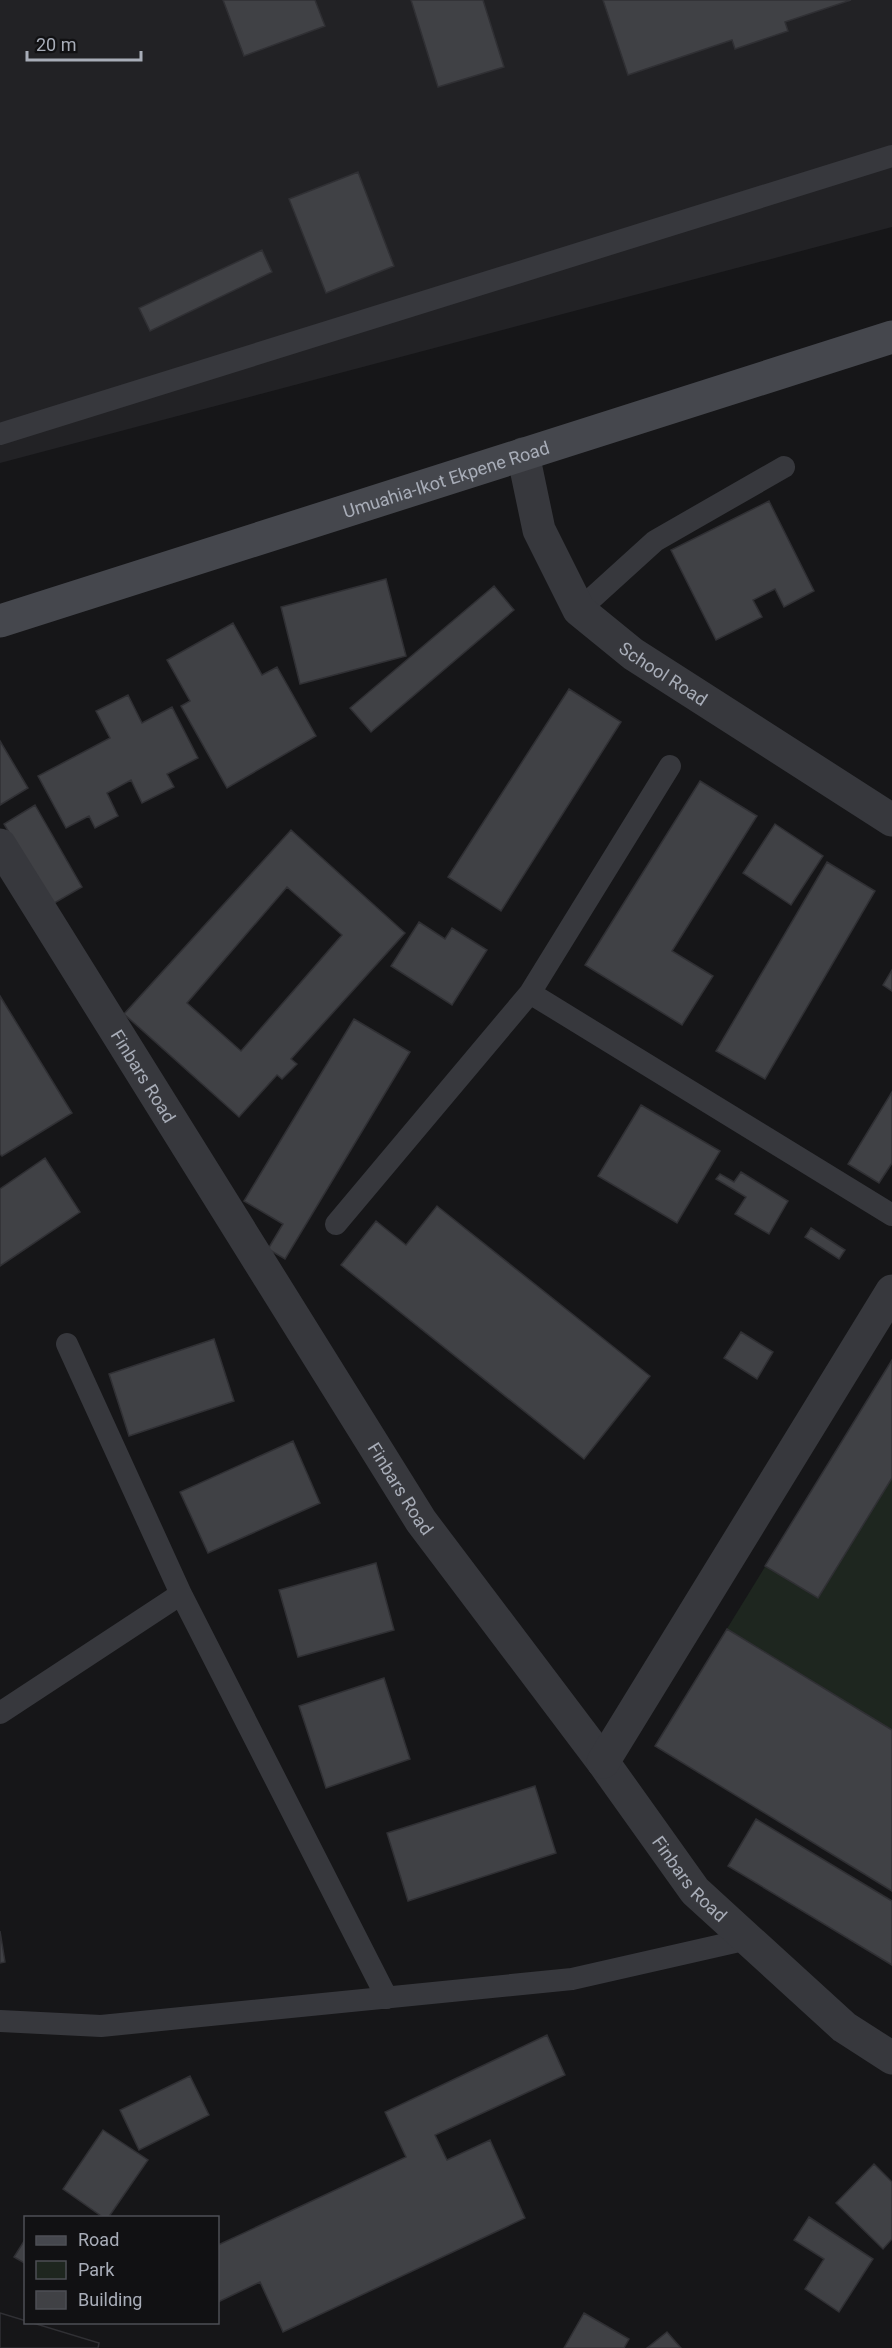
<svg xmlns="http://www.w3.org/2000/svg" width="892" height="2348" font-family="Roboto,sans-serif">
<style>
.built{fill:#222225}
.green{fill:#1e261f}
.building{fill:#404145;stroke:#303034;stroke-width:1.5;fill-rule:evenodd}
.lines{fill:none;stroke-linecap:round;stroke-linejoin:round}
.service{stroke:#37383d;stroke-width:22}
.minor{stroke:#37383d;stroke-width:33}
.secondary{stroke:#45474d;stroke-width:33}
.labels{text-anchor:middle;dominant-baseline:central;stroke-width:6;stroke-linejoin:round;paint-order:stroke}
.street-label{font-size:18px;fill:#a8adb8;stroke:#111113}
</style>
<rect width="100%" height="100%" fill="#161618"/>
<path class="built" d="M0,0H892V227L0,463Z"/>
<path class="green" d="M892,1360V1891L655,1746Z"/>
<path class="building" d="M223,0H315L325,26L244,56Z
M411,0H483L504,67L438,87Z
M603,0H851L785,22L788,31L735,49L732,40L628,75Z
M358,172L394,266L326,293L289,199Z
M262,250L272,272L150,331L139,308Z
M769,501L814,591L784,607L775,589L753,600L762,617L716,640L671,550Z
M386,579L406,656L300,684L281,607Z
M494,586L514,610L371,732L350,708Z
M233,623L262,675L277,667L316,736L227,788L181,706L190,701L167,660Z
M569,689L621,722L501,911L448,877Z
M128,695L142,723L172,707L198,758L167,774L174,787L142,803L131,780L107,793L118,816L95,828L89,816L66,828L38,776L110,738L96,711Z
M0,741L28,788L0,805Z
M700,781L757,816L672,951L713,976L682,1025L585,965Z
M35,805L82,887L51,905L4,824Z
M775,824L823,856L791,905L743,873Z
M291,830L405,933L291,1059L297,1064L282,1079L277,1075L239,1117L124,1014ZM287,887L342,935L241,1051L187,1003Z
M827,862L875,891L765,1079L716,1051Z
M419,922L445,939L452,928L487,950L452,1005L391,966Z
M892,970V991L883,985Z
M0,996L72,1113L2,1156L0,1154Z
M354,1019L410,1052L285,1259L268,1249L283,1224L244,1201Z
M892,1092V1163L879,1183L848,1164Z
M641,1105L720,1151L677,1223L598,1176Z
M45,1158L80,1212L0,1266V1189Z
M741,1172L788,1201L769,1234L735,1214L746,1197L716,1179L720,1174L734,1182Z
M437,1206L650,1376L584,1459L341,1265L376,1221L406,1245Z
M811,1228L845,1250L839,1259L805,1237Z
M741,1332L773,1352L757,1379L724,1358Z
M214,1339L234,1401L129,1436L109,1374Z
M892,1360V1478L818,1598L765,1566Z
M293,1441L320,1503L208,1553L180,1492Z
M376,1563L394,1630L298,1657L279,1590Z
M727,1629L892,1730V1891L655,1746Z
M384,1678L410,1759L326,1788L299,1706Z
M535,1786L556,1853L408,1901L387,1833Z
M756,1819L892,1901V1965L728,1866Z
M0,1931L5,1962L0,1963Z
M547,2035L565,2075L435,2135L447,2160L490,2140L525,2218L283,2332L260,2282L218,2302V2245L406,2157L385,2112Z
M190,2076L209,2115L139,2150L120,2110Z
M103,2130L148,2160L108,2218H104L63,2189Z
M874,2164L892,2182V2239L883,2249L836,2203Z
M809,2217L873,2259L839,2312L805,2289L824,2259L794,2240Z
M26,2238V2264L14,2257Z
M0,2313L99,2343L98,2348H0Z
M0,2313L99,2343L98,2348H0Z
M584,2313L629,2339L624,2348H564Z
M667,2332L681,2348H647Z"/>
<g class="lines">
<path class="service" d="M0,434L892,156
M579,610L655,541L784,467
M530,993L892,1215
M336,1224L530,993L670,766
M67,1344L181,1594L387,1998
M0,1713L181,1594
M0,2021L101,2026L572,1979L748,1939"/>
<g class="minor">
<path id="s1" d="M523,454L539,530L579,610L633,654L892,820"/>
<path id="s2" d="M0,845L421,1521L603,1762L695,1891L844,2027L892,2058"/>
<path d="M603,1762L892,1291"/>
</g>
<path class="secondary" id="s3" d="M0,621L892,337"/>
</g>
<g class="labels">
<g class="street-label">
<text stroke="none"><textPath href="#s3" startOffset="468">Umuahia-Ikot Ekpene Road</textPath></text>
<text stroke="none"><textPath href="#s1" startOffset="273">School Road</textPath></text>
<text stroke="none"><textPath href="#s2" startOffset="272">Finbars Road</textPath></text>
<text stroke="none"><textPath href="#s2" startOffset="758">Finbars Road</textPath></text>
<text stroke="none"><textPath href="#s2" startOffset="1244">Finbars Road</textPath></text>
</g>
</g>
<rect x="24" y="2216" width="195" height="108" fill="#111113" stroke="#4d4f55" stroke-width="1.5"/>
<rect x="36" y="2236" width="30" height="9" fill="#45474d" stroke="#4d4f55" stroke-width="1.5"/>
<text x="78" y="2246" font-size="18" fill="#a8adb8">Road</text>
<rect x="36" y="2261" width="30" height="18" fill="#1e261f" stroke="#4d4f55" stroke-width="1.5"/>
<text x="78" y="2276" font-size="18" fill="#a8adb8">Park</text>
<rect x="36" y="2291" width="30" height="18" fill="#404145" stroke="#4d4f55" stroke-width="1.5"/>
<text x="78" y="2306" font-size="18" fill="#a8adb8">Building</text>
<path d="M27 51v9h114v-9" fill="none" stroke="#a8adb8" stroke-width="3"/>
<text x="36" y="51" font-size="18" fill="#a8adb8" stroke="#111113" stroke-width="4.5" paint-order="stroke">20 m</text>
</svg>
